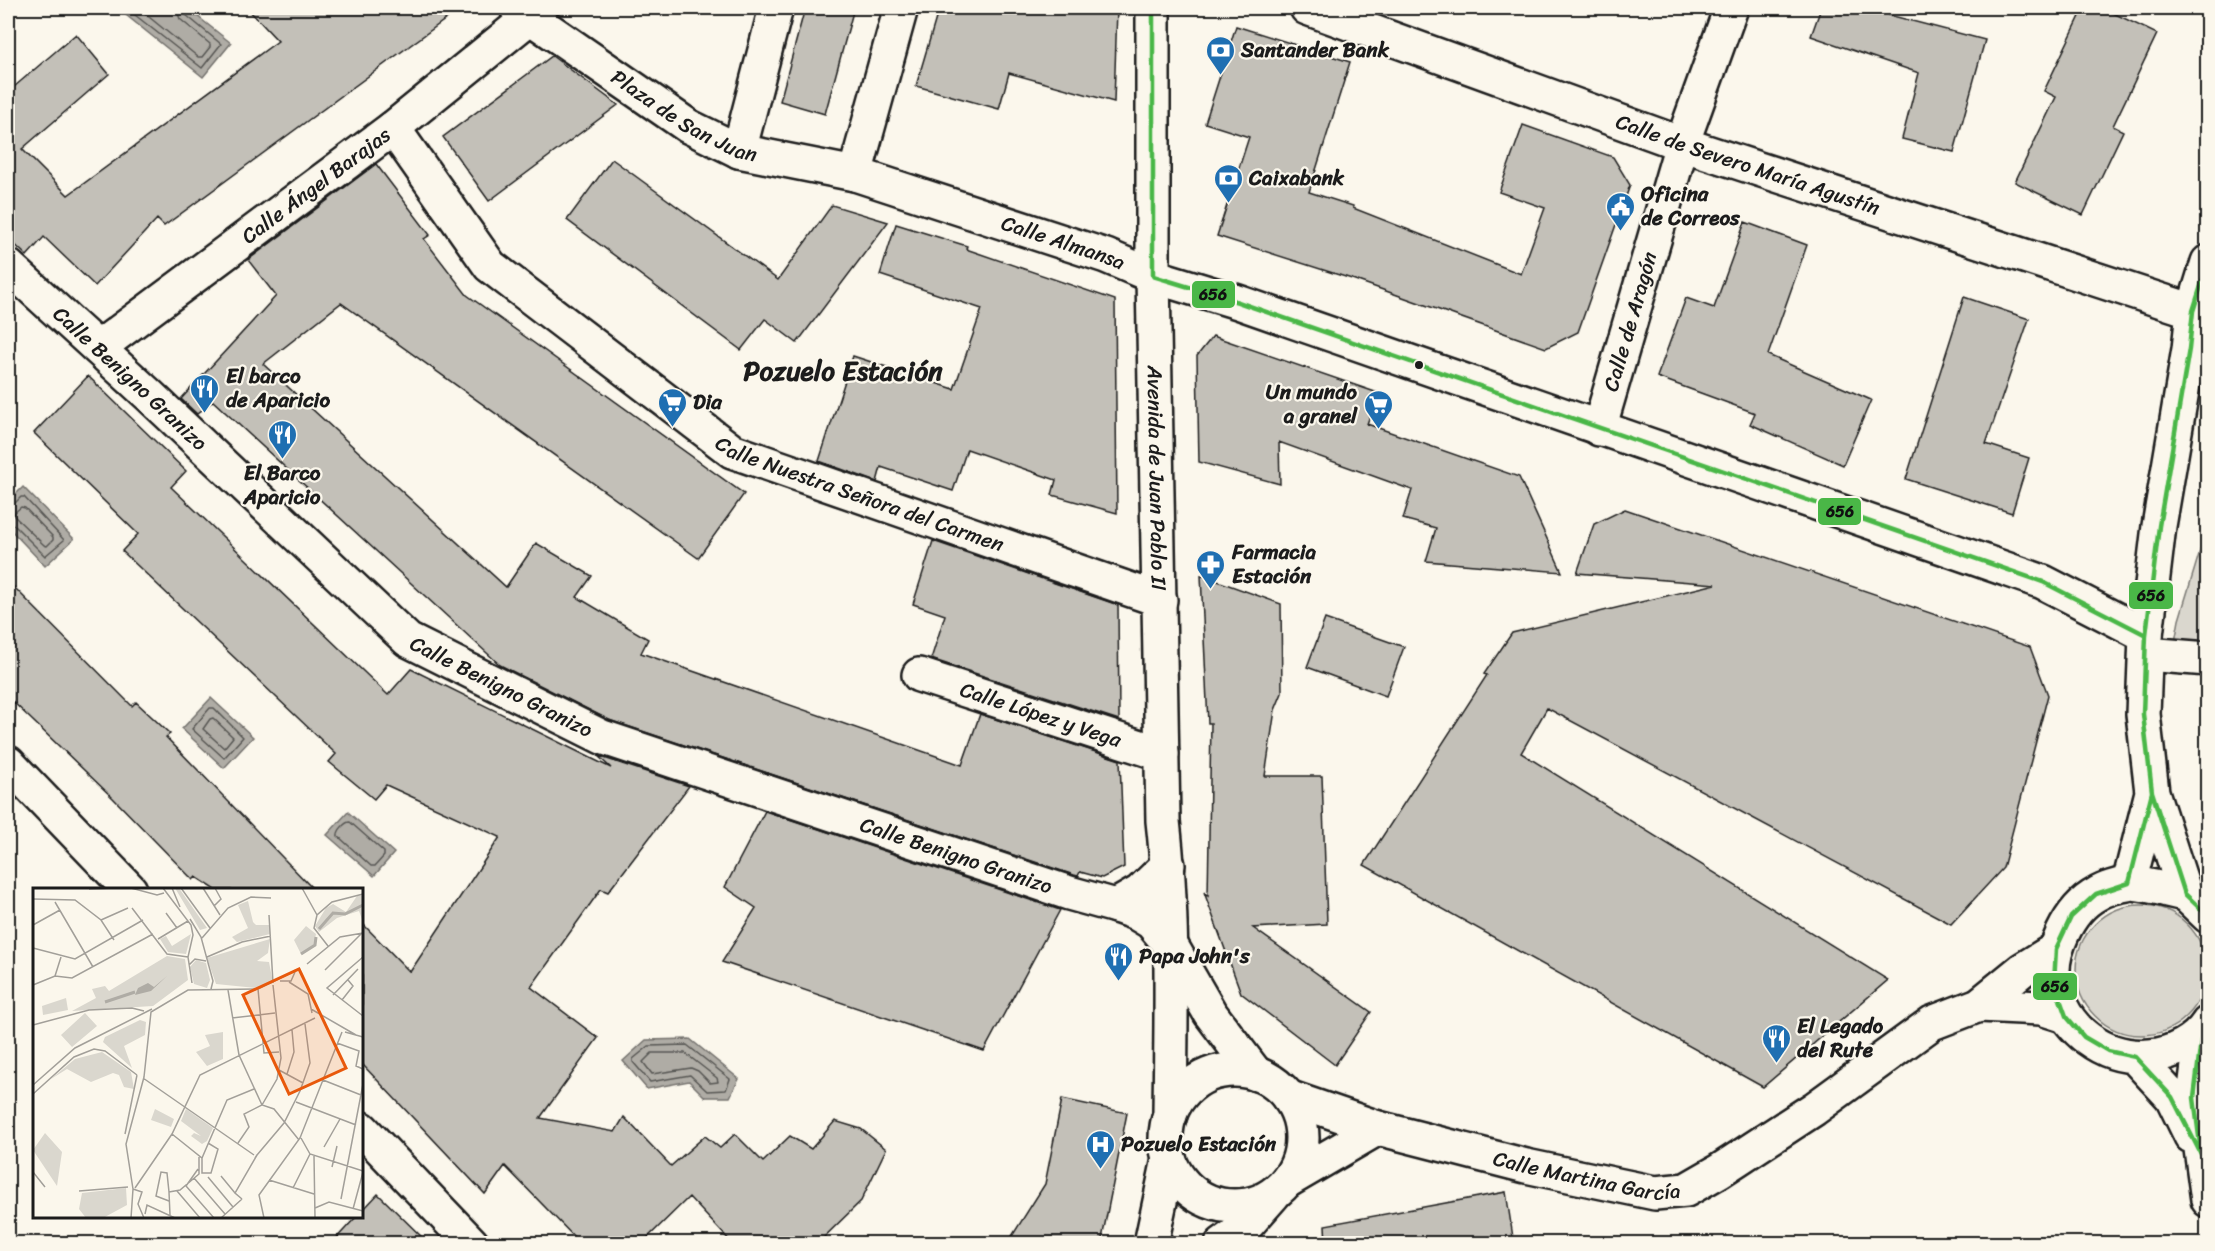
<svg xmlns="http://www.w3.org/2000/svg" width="2215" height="1251" font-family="Sriracha,sans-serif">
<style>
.green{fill:#dad7ce;stroke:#7b7a75;stroke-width:1.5}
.water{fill:#afaca5;stroke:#74726e;stroke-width:1.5}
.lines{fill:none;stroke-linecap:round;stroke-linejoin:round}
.shore{stroke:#575653;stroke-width:1.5}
.building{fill:#c3c0b8;stroke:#1c1c1c;stroke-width:1.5}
.minor-casing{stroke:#1c1c1c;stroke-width:38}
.major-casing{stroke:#1c1c1c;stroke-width:38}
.minor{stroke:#fbf7ec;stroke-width:33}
.major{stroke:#fbf7ec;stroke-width:33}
.bus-1-casing{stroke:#fbf7ec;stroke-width:9}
.bus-1{stroke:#4ab747;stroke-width:4.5}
.bus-dot{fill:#1c1c1c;stroke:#fbf7ec;stroke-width:2}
.labels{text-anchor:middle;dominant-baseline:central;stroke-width:4.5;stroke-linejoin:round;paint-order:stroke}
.poi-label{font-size:21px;font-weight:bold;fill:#1c1c1c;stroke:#fbf7ec;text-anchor:start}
.street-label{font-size:21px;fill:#1c1c1c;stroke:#fbf7ec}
.district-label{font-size:27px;font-weight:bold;fill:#1c1c1c;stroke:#fbf7ec}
.inset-river{fill:none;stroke:#afaca5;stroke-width:3}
.inset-road{fill:none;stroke:#a29f99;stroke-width:1.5}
.view{fill:#e8590c;fill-opacity:0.15;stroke:#e8590c;stroke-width:3}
.inset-edge{fill:none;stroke:#1c1c1c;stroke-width:3}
.line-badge{stroke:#fbf7ec;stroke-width:2}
.pale-badge-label{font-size:16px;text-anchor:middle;font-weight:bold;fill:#111}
</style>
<rect width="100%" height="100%" fill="#fbf7ec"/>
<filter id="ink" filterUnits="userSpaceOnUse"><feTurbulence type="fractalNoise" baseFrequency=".0167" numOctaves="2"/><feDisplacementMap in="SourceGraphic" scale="12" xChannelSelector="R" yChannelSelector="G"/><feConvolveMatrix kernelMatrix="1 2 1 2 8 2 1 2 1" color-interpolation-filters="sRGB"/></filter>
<g filter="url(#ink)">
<path class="green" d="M2207,528V649L2175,642L2179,620Z
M2076 970a65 65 0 1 1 130 0a65 65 0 1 1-130 0Z"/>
<path class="water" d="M125,8H187L231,43L203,77L121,11Z
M23,487L74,539L45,566L8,527V502Z
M211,698L253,737L224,768L182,729Z
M348,812L394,853L374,876L327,835Z
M690,1039L739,1079L730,1097H705L689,1081L647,1089L623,1061L646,1040Z"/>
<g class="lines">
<path class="shore" d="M129,8L130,11L202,68L221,44L186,15L184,8
M138,8L198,57H202L210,47V44L180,19L176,8
M8,506L13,505L21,497H24L64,540L45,556L14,525L8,524
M21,507L25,508L53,537V540L47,546L44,545L14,516V513Z
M210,708H214L243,737L224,758L192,729Z
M213,718L233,737L224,748L203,729L210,719Z
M350,822L384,852V856L375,866H371L338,836C337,831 345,822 350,822Z
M687,1045L730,1079L726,1090L707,1091L690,1075L650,1082L633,1062V1059L649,1046Z
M652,1053H685L717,1078L718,1082L710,1083L698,1071L691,1068L652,1074L643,1062Z"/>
</g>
<path class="building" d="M247,8H461L164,226L157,219L95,286L44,237L27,256L8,238V92L76,34L109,74L22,149L68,195L278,41Z
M805,8H854L825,114L780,101Z
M939,8H1117L1114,102L1009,73L999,109L916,86Z
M1821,8H1891L1889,15L1985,40L1954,152L1902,139L1919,73L1811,36Z
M2084,8H2103L2157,34L2113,126L2123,131L2083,215L2015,182L2056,97L2044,91Z
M1236,26L1350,62L1309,192L1353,206V208L1521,274L1545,208L1499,192L1523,125L1613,157L1630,185L1578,332L1546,348L1355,280L1217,236L1249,137L1205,123Z
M552,56L618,105L489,201L443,137Z
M612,159L778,280L832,205L888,222L797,343L765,319L741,350L567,220Z
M376,164L430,235L424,239L467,295L744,494L698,558L341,303L263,364L506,587L536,543L592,576L577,597L648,639L641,653L962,765L980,714L1120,760L1124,867L1102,878L1080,872L1078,876L1074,875L609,720L500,665L213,401L197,414L181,399L276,296L248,260Z
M1745,222L1807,245L1768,355L1871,400L1843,465L1750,424L1755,413L1657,377L1686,298L1714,308Z
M896,224L967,246L966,249L1115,300L1117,513L1052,495L1056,480L967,449L953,491L881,467L877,482L819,461L853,356L954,389L982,309L880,275Z
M1964,297L2029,319L1986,444L2029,458L2012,513L1906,479Z
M1213,336L1378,393L1367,424L1519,477L1562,572L1426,561L1436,528L1403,519L1412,490L1279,442L1280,484L1199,462L1197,356Z
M88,376L186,471L171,487L388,695L411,669L611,768L598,756L689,786L608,892L601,889L531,987L598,1038L540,1118L615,1132L624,1117L671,1166L705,1136L720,1148L735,1134L763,1162L790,1136L811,1149L835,1121L861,1129L886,1149L861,1201L817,1244H733L689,1197L641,1244H581L505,1166L485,1194L362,1064V923L410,972L500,837L386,785L374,799L329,762L336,754L122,551L138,534L34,433Z
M1625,509L2030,647L2048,695L2003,868L1951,924L1547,708L1521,753L1888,980L1763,1087L1364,865L1487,675L1484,674L1512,633L1716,584L1577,573L1594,524Z
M933,541L1118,605L1119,720L931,659L945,615L913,604Z
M1201,575L1281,604L1282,693L1275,710L1265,776H1322L1327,924L1253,928L1371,1012L1335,1065L1241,993L1204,892L1208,896L1211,723H1208Z
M8,581L132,706L136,702L170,734L166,737L314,890H216L196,877L193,880L113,798L8,697Z
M1325,619L1404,647L1386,696L1307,667Z
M765,811L1060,910L984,1051L722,962L756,908L725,887Z
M1062,1099L1127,1113L1101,1244H1007L1045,1184Z
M1506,1192L1514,1244H1326L1325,1225Z
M378,1194L429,1244H331L357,1216H362V1211Z"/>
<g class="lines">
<defs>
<g id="minor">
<path id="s1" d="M517,8L688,126L739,151L855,174L1106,256L1153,276L1238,302L2043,582L2146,635"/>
<path id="s2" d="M1153,8V276L1163,821C1174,919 1171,1017 1170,1115"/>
<path id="s3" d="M1307,8L1682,144L2193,311"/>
<path id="s4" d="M393,128L490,266L732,451L1160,600"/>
<path d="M739,151L776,8"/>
<path d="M855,174L901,8"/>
<path id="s5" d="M8,266L149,395L408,640L602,737L1069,893L1116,906L1140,892L1168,865"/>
<path id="s6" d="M98,348L393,128L530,17"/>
<path id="s7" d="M1599,429L1682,144L1731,8"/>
<path d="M2146,654L2208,659"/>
<path id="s8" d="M919,675L1162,754"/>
<path d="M8,763L130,890"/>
<path d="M1116,906L1136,913L1151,922L1172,947L1210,1013L1256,1074"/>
<path d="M1979,1005L2041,1008L2066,1016"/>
<circle cx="1234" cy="1138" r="68"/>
<path id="s9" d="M1288,1097L1378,1128L1526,1166L1655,1193L1686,1190L1719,1171L1814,1109L1932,1023L1979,1005L2022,970L2056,949"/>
<path d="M362,1129L472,1244"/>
<path d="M1287,1181L1378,1128"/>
<path d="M1151,1244L1169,1159"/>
<path d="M1222,1244L1244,1228L1273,1195"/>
</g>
<path id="major" d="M2208,262L2193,311L2189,349L2159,526L2146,635L2143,714L2152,792L2185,894L2208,916
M2129,883L2152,792
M2185,894C2172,892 2138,881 2127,884C2118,885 2105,889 2097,894C2069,909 2048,953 2054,984C2063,1030 2104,1060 2150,1056C2172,1054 2196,1042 2208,1023
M2202,1032L2194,1098L2208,1200
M2135,1057L2172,1097L2191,1136"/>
</defs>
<use href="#minor" class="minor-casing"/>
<use href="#major" class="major-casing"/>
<use href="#minor" class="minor"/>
<use href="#major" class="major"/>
<defs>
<path id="bus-1" d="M1153,8V276L1238,302L2043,582L2146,635
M2208,264L2193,311L2189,349L2159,526L2146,635L2143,714L2152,792L2185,894L2208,916
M2152,792L2129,883L2096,894L2071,917L2056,949L2054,983L2066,1016L2084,1037L2108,1051L2135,1057L2172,1097L2202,1156
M2201,1152L2194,1098L2202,1032L2208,1024"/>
</defs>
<use href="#bus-1" class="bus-1-casing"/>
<use href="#bus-1" class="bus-1"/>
</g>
</g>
<defs>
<symbol id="bank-pin" viewBox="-11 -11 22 30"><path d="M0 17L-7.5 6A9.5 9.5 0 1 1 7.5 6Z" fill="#1f6fb2" stroke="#fbf7ec"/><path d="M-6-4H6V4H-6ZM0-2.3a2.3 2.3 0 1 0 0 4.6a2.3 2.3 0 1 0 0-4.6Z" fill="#fff"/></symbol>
<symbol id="civic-pin" viewBox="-11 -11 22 30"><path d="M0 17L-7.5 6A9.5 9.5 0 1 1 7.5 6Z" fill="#1f6fb2" stroke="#fbf7ec"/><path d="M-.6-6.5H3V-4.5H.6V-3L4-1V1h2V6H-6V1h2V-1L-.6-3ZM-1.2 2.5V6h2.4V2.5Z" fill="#fff"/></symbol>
<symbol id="restaurant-pin" viewBox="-11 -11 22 30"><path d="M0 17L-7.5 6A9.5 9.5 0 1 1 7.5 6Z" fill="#1f6fb2" stroke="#fbf7ec"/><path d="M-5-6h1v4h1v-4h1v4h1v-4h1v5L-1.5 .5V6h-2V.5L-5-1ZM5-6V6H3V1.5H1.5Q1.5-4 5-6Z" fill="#fff"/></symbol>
<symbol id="supermarket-pin" viewBox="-11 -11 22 30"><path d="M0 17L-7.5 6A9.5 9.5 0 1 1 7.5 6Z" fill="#1f6fb2" stroke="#fbf7ec"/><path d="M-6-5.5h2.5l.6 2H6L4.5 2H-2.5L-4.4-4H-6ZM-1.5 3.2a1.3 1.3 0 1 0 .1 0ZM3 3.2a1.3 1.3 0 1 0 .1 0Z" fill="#fff"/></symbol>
<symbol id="pharmacy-pin" viewBox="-11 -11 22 30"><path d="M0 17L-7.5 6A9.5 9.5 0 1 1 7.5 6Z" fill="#1f6fb2" stroke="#fbf7ec"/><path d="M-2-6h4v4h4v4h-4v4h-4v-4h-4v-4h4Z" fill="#fff"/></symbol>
<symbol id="hospital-pin" viewBox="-11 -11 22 30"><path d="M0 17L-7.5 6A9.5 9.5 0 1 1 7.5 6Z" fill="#1f6fb2" stroke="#fbf7ec"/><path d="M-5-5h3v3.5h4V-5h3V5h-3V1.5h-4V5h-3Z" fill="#fff"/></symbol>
</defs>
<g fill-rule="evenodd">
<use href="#bank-pin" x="1204" y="34" width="33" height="45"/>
<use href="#bank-pin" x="1212" y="162" width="33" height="45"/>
<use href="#civic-pin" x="1604" y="190" width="33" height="45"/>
<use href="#restaurant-pin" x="188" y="372" width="33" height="45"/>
<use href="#supermarket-pin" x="656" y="386" width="33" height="45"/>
<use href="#supermarket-pin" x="1362" y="388" width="33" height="45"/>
<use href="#restaurant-pin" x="266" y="418" width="33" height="45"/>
<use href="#pharmacy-pin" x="1194" y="548" width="33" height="45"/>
<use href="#restaurant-pin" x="1102" y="940" width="33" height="45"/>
<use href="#restaurant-pin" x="1760" y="1022" width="33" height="45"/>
<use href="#hospital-pin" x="1084" y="1128" width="33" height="45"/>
</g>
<circle class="bus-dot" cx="1419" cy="365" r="5"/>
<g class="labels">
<g class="poi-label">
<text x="1241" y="50">Santander Bank</text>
<text x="1249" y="178">Caixabank</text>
<text x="1641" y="194">Oficina<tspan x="1641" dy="24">de Correos</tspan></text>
<text x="226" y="376">El barco<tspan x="226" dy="24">de Aparicio</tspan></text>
<text x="1357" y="392" text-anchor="end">Un mundo<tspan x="1357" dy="24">a granel</tspan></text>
<text x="693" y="402">Dia</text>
<text x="282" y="473" text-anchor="middle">El Barco<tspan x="282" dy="24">Aparicio</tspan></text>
<text x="1232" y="552">Farmacia<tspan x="1232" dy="24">Estación</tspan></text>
<text x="1139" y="956">Papa John's</text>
<text x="1797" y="1026">El Legado<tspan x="1797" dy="24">del Rute</tspan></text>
<text x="1121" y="1144">Pozuelo Estación</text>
</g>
<g class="street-label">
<text stroke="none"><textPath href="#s1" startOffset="200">Plaza de San Juan</textPath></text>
<text stroke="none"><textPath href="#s3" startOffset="468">Calle de Severo María Agustín</textPath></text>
<text stroke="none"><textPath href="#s6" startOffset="272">Calle Ángel Barajas</textPath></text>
<text stroke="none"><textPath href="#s1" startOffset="602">Calle Almansa</textPath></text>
<text stroke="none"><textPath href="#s7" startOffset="112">Calle de Aragón</textPath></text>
<text stroke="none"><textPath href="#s5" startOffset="166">Calle Benigno Granizo</textPath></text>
<text stroke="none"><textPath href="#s2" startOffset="470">Avenida de Juan Pablo II</textPath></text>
<text stroke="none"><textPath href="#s4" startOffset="608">Calle Nuestra Señora del Carmen</textPath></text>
<text stroke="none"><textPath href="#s5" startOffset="652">Calle Benigno Granizo</textPath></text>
<text stroke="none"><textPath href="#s8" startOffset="128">Calle López y Vega</textPath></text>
<text stroke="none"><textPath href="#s5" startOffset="1138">Calle Benigno Granizo</textPath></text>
<text stroke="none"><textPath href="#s9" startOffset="310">Calle Martina García</textPath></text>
</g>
<g class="district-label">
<text x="843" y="371">Pozuelo Estación</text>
</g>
</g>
<g transform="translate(33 888)">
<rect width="330" height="330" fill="#fbf7ec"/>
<path d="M142,0H146L174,40L167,42ZM330,7V34L326,23L304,30L286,44L282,38L293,20L300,16L313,24L324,8ZM215,13L220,34L223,37H237V46L204,54L199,49L215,40L205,17ZM273,38L283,46L281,56L268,66L261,52ZM158,46L153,66L135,64L127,51L133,48L139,58ZM237,51L235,65L224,73L236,74L240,95L224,100L183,96L174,70ZM134,68L152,71L155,92L120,118L39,123L63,110L59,101L72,98L76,103ZM163,72L173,75L177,92L174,100L161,96L157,79ZM33,110L35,122L10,127L9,118ZM52,125L64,138L39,159L28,147ZM107,132L113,134L112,147L91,158L99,180L70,154L72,149ZM190,144V171L174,178L163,164L177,158L172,147ZM69,164L98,184L101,201L91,199L86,187L80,185L58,194L34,181L18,191L42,171ZM122,221L141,231L138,239L118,232ZM153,221L180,240L174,253L169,256L158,248L161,245L168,248L148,233ZM12,245L29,264L24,298L0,262ZM93,300L94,317L70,330H53L46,321L49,305Z" fill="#dad7ce"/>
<path d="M134,88L118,103L102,107L105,100L115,95L121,99Z" fill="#afaca5"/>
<path class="inset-river" d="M286,41L300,25L312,26L330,17M268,66L282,57L283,49M72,114L102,104"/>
<path class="inset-road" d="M98,0L124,7L131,5M130,0L158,37L160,47L155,69L159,95M139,0L147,19M148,0L177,40M170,0L187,27M269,0L284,27M56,1L82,0M0,11L42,12L68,32L81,52M22,14L60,79M181,18L188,11L182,0M99,20L134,66L155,69M133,25L144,40M236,27L240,95M157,31L168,49L180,93L178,101M68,32L95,20M0,37L27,22M169,50L195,20L218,9L238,10M125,51L155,33M295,58L281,40L284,27L299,14L330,6M0,60L42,71L110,32M174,69L209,54L238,48M330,69L294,100L330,128M274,76L307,49L330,45M156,77L162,71L173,73M292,82L329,45M22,88L28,69M247,93H258L262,84M256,94L275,106L279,125M0,97L22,88L39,90L120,46M225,101L231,165L246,164M195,102L206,167L229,217L241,221L266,252M300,107L325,81M309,112L320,98L315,92M278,121L323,147M199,130L242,125M0,137L56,122L99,120L111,123M312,144L330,149M304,155L326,163L323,178L330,181M246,182L270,195M254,186L261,164L259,142M110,190L221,267M290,192L328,207M0,197L42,160L119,121M0,206L41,169L61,161L72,163L104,187M263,214L323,237M92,246L104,187M139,246L169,270L194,212L221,201M268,250L277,266L330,283M205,255L216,239L211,226L229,217L244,191L248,170L240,97M291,259L307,231M224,267L251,235L267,203L277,175L272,136M281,268L282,330M169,270V285H178L185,261L175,255M299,279L304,258M165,281L153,298L181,330M0,284L12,299M188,288L202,305M175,289L200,319M161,290L192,326M236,292L281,306M102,300L139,246L167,187L282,130M260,300L277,266M100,301L93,256L111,189L118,124L155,102L225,101L266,81M100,301L109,304L105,316L111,330M46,303L95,299M144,303L167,330M136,304L147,302L166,286V269M209,311L202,305L224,267L222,270M308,311L330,196M136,313L123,308L128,284L134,285L136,304L137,327M282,320L296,314L330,323M320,321L330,284M112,326L114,317L142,330M98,330L100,301M188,330L209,311M231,330L226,307L267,250L309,144"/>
<path class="view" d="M266,81L313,180L256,206L210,107Z"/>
<rect width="330" height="330" class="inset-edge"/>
</g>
<g class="line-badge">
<rect x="1191" y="280" width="45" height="29" rx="6" fill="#4ab747"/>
<rect x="1817" y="497" width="45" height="29" rx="6" fill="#4ab747"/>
<rect x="2128" y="581" width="46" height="29" rx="6" fill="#4ab747"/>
<rect x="2032" y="972" width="46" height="29" rx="6" fill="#4ab747"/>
</g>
<g class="pale-badge-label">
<text x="1213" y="300">656</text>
<text x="1840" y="517">656</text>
<text x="2151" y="601">656</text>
<text x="2055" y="992">656</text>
</g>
<rect width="2215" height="1251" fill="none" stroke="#fbf7ec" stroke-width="30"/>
<rect x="15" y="15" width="2185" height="1221" fill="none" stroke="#1c1c1c" stroke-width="2" filter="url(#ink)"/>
</svg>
